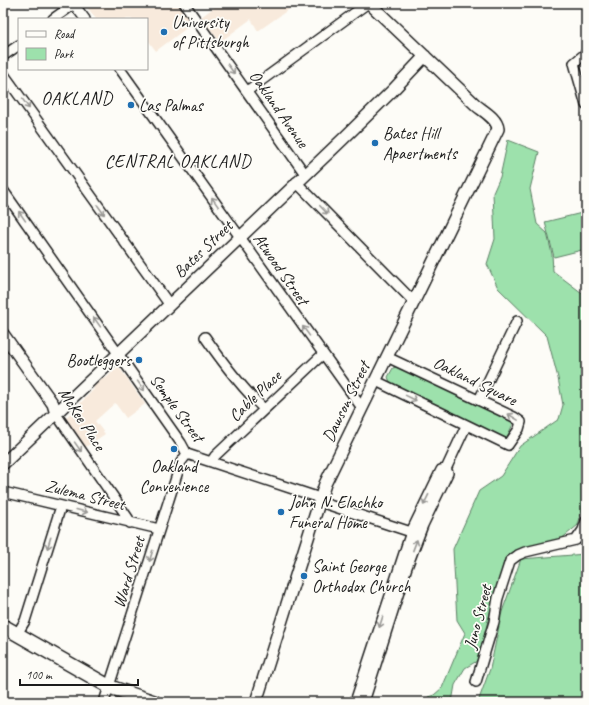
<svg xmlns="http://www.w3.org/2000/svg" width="589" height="705" font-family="Caveat,sans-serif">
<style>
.built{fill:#f8eadc}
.green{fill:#9de1ac;stroke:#5c7e64}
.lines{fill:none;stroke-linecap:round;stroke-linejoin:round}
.minor-casing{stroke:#1c1c1c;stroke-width:12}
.tertiary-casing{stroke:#1c1c1c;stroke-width:14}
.secondary-casing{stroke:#1c1c1c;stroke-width:16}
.minor{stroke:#fdfcf7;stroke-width:9}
.tertiary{stroke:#fdfcf7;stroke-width:11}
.secondary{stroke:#fdfcf7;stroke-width:13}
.oneway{stroke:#989794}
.poi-dot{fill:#1f6fb2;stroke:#fdfcf7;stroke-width:1.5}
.labels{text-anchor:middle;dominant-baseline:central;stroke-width:3.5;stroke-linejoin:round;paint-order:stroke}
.poi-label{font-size:17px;fill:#1c1c1c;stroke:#fdfcf7;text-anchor:start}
.street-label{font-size:17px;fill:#1c1c1c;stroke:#fdfcf7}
.neighbourhood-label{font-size:18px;letter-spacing:1px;fill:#1c1c1c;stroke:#fdfcf7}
</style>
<rect width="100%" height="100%" fill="#fdfcf7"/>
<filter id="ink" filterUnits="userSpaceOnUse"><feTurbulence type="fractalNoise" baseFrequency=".025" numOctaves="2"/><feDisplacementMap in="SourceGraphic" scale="8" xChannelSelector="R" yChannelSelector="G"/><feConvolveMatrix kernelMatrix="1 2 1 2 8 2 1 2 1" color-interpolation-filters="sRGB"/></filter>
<g filter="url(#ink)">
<path class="built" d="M84,3H185L180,7L192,24L156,51L147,39V19H96Z
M220,3H298L258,31L251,19L220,42L201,17Z
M118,367L121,370L145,404L126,418L115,403L95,421L105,434L84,448L64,420L94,389L93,387L102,379L106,378Z"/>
<path class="green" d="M508,140L539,152L530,189L537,224L547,233L552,254L553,271L586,296V495L578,525L560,540L505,558L477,661L465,668L455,685L452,702H426L428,697L434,695L442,688L465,633L457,620L453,549L479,491L501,476L520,446L559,419L563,405L558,378L547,336L498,288L487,264L495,239L493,193L500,177Z
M586,212V249L554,257L545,222Z
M398,366L508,418L513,424L507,437L504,439L393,386L390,382L388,377L393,368Z
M586,554V702H478L490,669L502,612L521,559Z"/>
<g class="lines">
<defs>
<path id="minor" d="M73,3L85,19
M184,3L305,174
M53,19L74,4
M586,53L574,63L586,105
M3,56L19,45
M120,69L362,408
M3,73L169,304
M247,91L368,3
M296,182L414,302
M3,190L181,443L187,454L314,496L326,504L411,532
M205,337C223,363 241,387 264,409
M376,381L508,445L519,429L521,422L514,417L387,357
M479,400L517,321
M56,414L128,518L130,523
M211,462L215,456L323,354
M3,492L159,529
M17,634L25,621L61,506
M476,682L494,622L498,598L510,561L518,555L525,552L576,540L583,530L586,521
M104,702L181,462L187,454
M355,702L411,532L441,470L446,469
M364,702L407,567L423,525L448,473L446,469L466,426"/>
<path id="tertiary" d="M3,334L53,404L56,414
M3,464L343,139L392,91L425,56
M256,702L325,484L498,129C497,119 485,112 477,106L369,3"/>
<path id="secondary" d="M3,626L110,687L154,702"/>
</defs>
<use href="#minor" class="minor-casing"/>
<use href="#tertiary" class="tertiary-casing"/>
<use href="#secondary" class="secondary-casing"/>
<use href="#minor" class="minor"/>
<use href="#tertiary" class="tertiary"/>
<use href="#secondary" class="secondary"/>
</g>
<defs><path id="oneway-shaft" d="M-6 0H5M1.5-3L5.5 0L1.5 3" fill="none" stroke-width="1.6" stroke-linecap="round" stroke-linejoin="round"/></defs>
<g class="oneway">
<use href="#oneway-shaft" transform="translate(231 69) rotate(54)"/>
<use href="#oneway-shaft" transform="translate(26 104) rotate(54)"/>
<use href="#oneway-shaft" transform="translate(215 202) rotate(-125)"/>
<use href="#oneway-shaft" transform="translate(101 210) rotate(54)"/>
<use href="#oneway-shaft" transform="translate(324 210) rotate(46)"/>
<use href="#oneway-shaft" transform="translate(22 216) rotate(-125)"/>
<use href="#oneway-shaft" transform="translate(97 322) rotate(-125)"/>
<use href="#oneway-shaft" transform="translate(306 331) rotate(-126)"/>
<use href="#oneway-shaft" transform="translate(141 386) rotate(55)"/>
<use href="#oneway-shaft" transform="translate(411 398) rotate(26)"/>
<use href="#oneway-shaft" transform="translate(513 417) rotate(-149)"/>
<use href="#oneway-shaft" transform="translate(78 447) rotate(55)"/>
<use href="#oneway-shaft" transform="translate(426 500) rotate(116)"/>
<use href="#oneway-shaft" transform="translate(82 511) rotate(14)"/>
<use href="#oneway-shaft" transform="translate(49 543) rotate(107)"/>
<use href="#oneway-shaft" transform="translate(415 545) rotate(-69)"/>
<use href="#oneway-shaft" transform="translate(151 556) rotate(107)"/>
<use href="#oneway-shaft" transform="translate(381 622) rotate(108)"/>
</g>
</g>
<g class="poi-dot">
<circle cx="164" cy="32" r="4"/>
<circle cx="131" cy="105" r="4"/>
<circle cx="375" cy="143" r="4"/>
<circle cx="139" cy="360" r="4"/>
<circle cx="174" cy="449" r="4"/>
<circle cx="281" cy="512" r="4"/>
<circle cx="304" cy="576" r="4"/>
</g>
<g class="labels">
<g class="poi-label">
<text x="172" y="22">University<tspan x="172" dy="20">of Pittsburgh</tspan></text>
<text x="139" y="105">Las Palmas</text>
<text x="383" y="133">Bates Hill<tspan x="383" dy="20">Apaertments</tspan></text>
<text x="131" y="360" text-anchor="end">Bootleggers</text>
<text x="174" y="466" text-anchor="middle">Oakland<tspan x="174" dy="20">Convenience</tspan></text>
<text x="289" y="502">John N. Elachko<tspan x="289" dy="20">Funeral Home</tspan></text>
<text x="312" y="566">Saint George<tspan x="312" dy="20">Orthodox Church</tspan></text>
</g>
<g class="street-label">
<text transform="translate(279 109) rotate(55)">Oakland Avenue</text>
<text transform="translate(203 249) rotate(-44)">Bates Street</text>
<text transform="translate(281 269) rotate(55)">Atwood Street</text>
<text transform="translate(475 381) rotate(26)">Oakland Square</text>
<text transform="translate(255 396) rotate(-44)">Cable Place</text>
<text transform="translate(346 402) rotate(-64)">Dawson Street</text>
<text transform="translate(177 408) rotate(54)">Semple Street</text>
<text transform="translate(82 419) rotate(57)">McKee Place</text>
<text transform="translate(85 495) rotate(14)">Zulema Street</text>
<text transform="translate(129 572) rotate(-73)">Ward Street</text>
<text transform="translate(478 617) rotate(-75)">Juno Street</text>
</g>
<g class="neighbourhood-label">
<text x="77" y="98">OAKLAND</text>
<text x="178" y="161">CENTRAL OAKLAND</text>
</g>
</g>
<rect width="589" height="705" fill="none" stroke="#fdfcf7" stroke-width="16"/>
<rect x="8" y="8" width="573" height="689" fill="none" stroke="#1c1c1c" stroke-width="1.5" filter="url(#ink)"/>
<rect x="18" y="18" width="130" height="52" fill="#fdfcf7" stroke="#a3a29f"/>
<rect x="26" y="31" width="20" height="6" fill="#fdfcf7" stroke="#a3a29f"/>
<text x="54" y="38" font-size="12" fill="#1c1c1c">Road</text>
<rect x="26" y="48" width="20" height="12" fill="#9de1ac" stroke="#a3a29f"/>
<text x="54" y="58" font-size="12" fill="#1c1c1c">Park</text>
<path d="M20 679v6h118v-6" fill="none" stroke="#1c1c1c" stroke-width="2"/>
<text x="26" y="679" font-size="12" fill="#1c1c1c" stroke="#fdfcf7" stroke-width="3" paint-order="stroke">100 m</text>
</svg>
